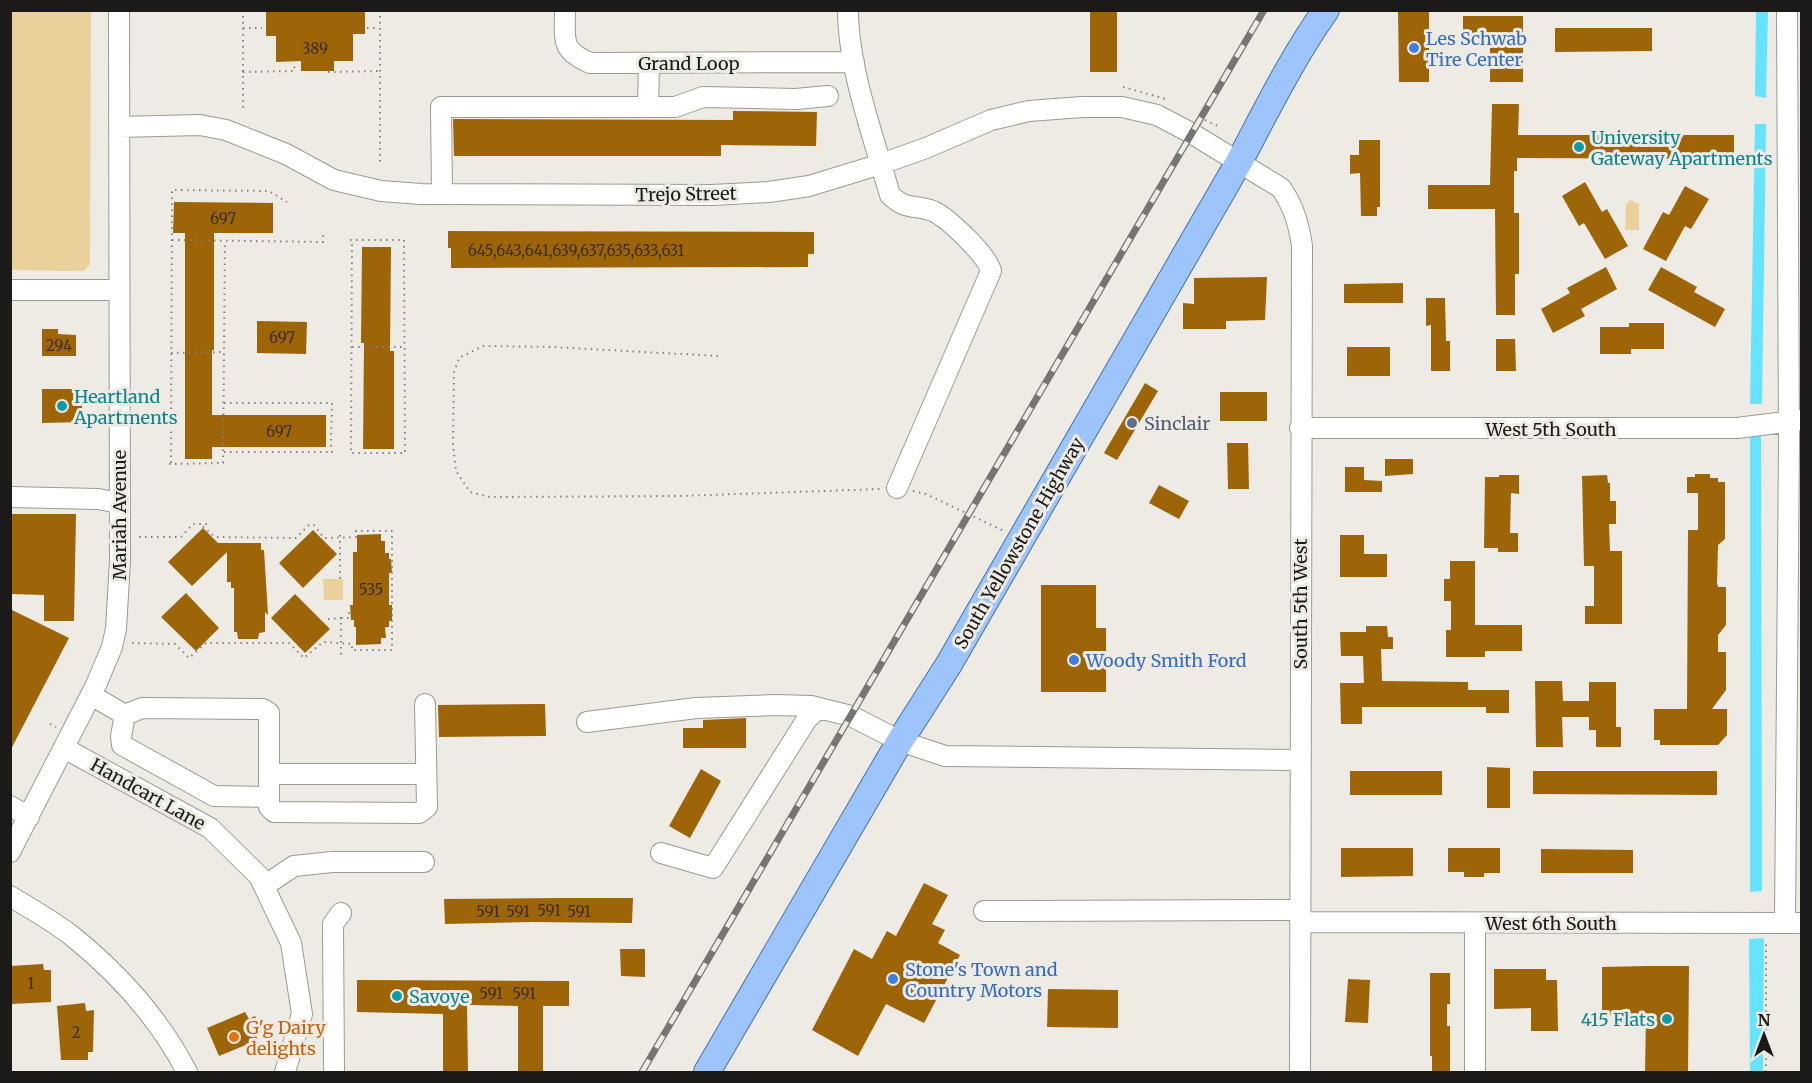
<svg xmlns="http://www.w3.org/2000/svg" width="1812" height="1083" font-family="Merriweather,serif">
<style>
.green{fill:#ead19b}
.water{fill:#65e3ff}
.building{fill:#9d6508}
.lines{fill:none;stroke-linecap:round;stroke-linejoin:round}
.minor-casing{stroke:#9c9a94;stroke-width:22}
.major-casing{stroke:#4570aa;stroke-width:28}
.path{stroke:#84827e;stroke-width:2;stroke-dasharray:1.5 4.5;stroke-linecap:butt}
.minor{stroke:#fff;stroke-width:20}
.major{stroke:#9dc5fb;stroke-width:26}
.rail-casing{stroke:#777571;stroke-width:7}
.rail{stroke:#eeebe5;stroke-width:4.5;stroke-dasharray:14;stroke-linecap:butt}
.shop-dot{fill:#3f7fe0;stroke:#eeebe5;stroke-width:2}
.culture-dot{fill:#0f9aa8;stroke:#eeebe5;stroke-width:2}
.service-dot{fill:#5c6f8a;stroke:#eeebe5;stroke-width:2}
.food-dot{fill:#e8710a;stroke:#eeebe5;stroke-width:2}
.labels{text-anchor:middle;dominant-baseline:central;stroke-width:6;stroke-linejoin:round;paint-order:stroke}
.number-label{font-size:15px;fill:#3c2d14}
.shop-label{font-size:18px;fill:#366cbe;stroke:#eeebe5;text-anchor:start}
.street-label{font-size:18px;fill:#1b1a18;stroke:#eeebe5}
.culture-label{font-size:18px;fill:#0d838f;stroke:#eeebe5;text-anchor:start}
.service-label{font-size:18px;fill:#4e5e75;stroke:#eeebe5;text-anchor:start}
.food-label{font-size:18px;fill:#c56008;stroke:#eeebe5;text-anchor:start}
</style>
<rect width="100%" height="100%" fill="#eeebe5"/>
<path class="green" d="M11,10L91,11L90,264L84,271L11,270Z
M1630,200L1639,204V230H1625L1626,205Z
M323,579H343V600H324Z"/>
<path class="water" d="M1756,11H1768L1766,98L1755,96Z
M1755,124H1766L1762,404H1750Z
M1750,434H1761L1762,891L1750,892Z
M1764,938L1763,1072H1750L1749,939Z"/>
<path class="building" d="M266,10H365V34H353V61H334V71H301V61L276,62V36H266Z
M1090,10H1117V72H1090Z
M1398,10H1429V82H1399Z
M1463,16H1523V82H1490V43H1463Z
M1555,28H1652V51L1555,52Z
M1492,104H1519L1518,135H1734V159L1517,158V171H1514V213H1519V274H1515V315H1496L1495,209H1428V185H1490Z
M733,111L817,112L816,146L721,145V156H454L453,119L733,120Z
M1359,140H1380V207H1377V216H1361L1360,173L1350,174V155H1359Z
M1585,182L1602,212L1607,209L1628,246L1605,259L1584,223L1579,226L1562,196Z
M1685,186L1709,199L1691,229L1685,226L1666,261L1643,249L1663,212L1669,215Z
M174,202L273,203V233H214V350H212V415H326V447H212V459H185V233H173Z
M448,231L814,232V254H808V267L451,268V248H448Z
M362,247H391L390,351H394V449H363L364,343H361Z
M1606,267L1617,289L1581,309L1585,316L1553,333L1541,309L1570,293L1567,288Z
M1661,267L1697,287L1694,292L1725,309L1715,327L1648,290Z
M1267,277L1265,320L1226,321V329H1183V303L1194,304V278Z
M1403,283V303H1344V284Z
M1426,298H1445L1446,341H1450V371H1431V325L1426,326Z
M257,321L307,322L306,354L257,353Z
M1629,323H1664V349H1631V354H1600V327H1629Z
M42,329H58V334L76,335V356H42Z
M1496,339H1515L1516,371H1496Z
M1347,347H1390V376H1347Z
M1145,383L1158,391L1117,460L1104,453Z
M42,389H82V422L42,423Z
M1220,392H1267V421H1220Z
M1227,443H1248L1249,489H1228Z
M1385,459H1413V474L1385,476Z
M1345,467H1364V480L1382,481V492H1345Z
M1695,474H1710V478H1718V482H1725V539L1718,545L1717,583L1718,587H1726V625L1718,635V652H1726V690L1712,709H1727V735L1718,745H1660V740H1654V709H1687L1688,530H1698V493H1687V477H1695Z
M1499,475H1519V494L1511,493L1510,533H1518V552H1498V548H1484L1485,477H1499Z
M1607,475L1608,483H1610V501H1616V524H1609L1610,551H1622V624H1585V606H1594V566H1584L1582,476Z
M1159,485L1189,501L1179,519L1149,503Z
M10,514H76L74,621H44V595L10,594Z
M203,528L218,543H261V550H264L268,615L265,612V632L259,633L258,639H238L237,632H234V588H231V582H227V552L192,586L168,562Z
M313,530L337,554L303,588L279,563Z
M381,534V541H385V553H389V559H391L392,573H389V605H392V621H389V627H385L386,638H381V644L356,645V627H354V620H351L350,605H353V552H357V535Z
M1340,535H1364V554H1387V577H1340Z
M1450,561H1475V625H1522V651H1485V657H1446V630H1451V601H1444V579H1450Z
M1041,585H1096V628H1106V692H1041Z
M186,593L219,628L196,651L161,617Z
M295,594L330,629L305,653L271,618Z
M10,609L69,638L10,751Z
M1366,626H1387L1388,637H1393V649H1381L1382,681L1468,682V690H1509V713H1486V707H1362V724H1341L1340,683H1364L1363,656H1341L1340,632H1366Z
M1535,681H1562L1563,701H1589V682H1616V727H1621V747H1596V730H1589V717H1562L1563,747H1536Z
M545,704L546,736L439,737L438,705Z
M746,718V748H683V728H703V720Z
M1487,767L1510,768V808H1487Z
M701,769L721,781L690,838L669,826Z
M1350,771H1442V795H1350Z
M1533,771H1717V795L1533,794Z
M1341,848H1413V876L1341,877Z
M1448,848H1500V873H1484V877H1464V872H1448Z
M1541,849L1633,850V873H1541Z
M924,883L948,895L932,924L945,930L938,943L960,955L924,1023L886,1004L858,1056L812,1030L854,949L872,959L887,931L896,936Z
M562,898H633L632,923L531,922L445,924L444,899Z
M620,949H645V977L621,976Z
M43,964L44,970H51V1002L10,1004V966Z
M1646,966H1689L1688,1072H1645L1646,1015H1602V967Z
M1494,969H1546V980H1557L1558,1031H1531V1008L1494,1009Z
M1430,973H1450V1004H1447V1026H1450V1072H1432V1056H1430Z
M1348,979L1370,980L1368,1023L1345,1022Z
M357,980L569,981V1006H543V1071L518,1072V1006L467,1005L468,1072H443V1014L357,1012Z
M1048,989L1118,990V1028L1047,1027Z
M85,1003L86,1011L94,1010L93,1052H88V1060H61L57,1006Z
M245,1012L249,1019L255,1016L261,1031L255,1033L258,1040L219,1056L207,1028Z"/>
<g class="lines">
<defs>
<path id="minor" d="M565,10C565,40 560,50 590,63L854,62
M848,10C848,69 874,138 890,195C907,211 914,204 933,211C948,218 987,255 991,271L897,488
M649,63L648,107H675L703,97L796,99L828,96
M119,127L200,125L226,130L286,154L334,180L381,191L421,194L712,195L769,192L809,186L881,164L926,148L991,120L1029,111L1082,107H1122L1157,115L1191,133L1281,188C1294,207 1299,225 1302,246L1300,1072
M442,194L441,107H648
M10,290H119
M1300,428H1737L1801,420
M10,497L98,499L120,503
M91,695L125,715L142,708L263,709L269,713V807L274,812L419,813L427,807L425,704
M125,715L121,736L122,745L214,796L269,797
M587,722L696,708L775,705L811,706L851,716L900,741L945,756L1300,760
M64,748L210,828L259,876L291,943L302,1014L285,1072
M269,774H426
M10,806L29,817
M10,852L96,685L112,647L116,629L120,560L119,10
M661,853L713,868L807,719L819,708
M264,886L294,866L332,862H424
M10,896C31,909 53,921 72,936C118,973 160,1020 187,1072
M984,911L1300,910
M1300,922L1802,923
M1475,923V1072
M1785,923L1789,441L1787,10
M334,1072L333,924L341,913"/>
<path id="major" d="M707,1072L900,741L949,664L1239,162C1266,111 1292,58 1326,10"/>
</defs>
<use href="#minor" class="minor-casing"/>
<use href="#major" class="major-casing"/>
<path class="path" d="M243,10V108
M380,10V164
M243,28H262
M367,28H379
M243,72L294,71L295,63
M328,72L379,71
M1123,87L1166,99
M1205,120L1220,127
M172,240L323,242V235
M350,240H404L405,453H351L352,241
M352,347H404
M171,353L223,352
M718,356L553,347L483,346L459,358L454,372L453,444L456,471L470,492L490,497L680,496L881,489
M224,403H332L331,446L332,452H334
M224,452H332
M171,463L172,190L269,191L287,202
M169,464L223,463L225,241
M913,491L926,494L1004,531
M340,535V580
M139,537H181L193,524H211
M341,618H349V609
M328,619L341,618V659
M132,643L175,644L189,658L206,643H289L304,658L323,642L352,644V650H392V531H356V537L324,538L314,525H309L296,538L215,537L200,524
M50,724L56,727
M262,1021L268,1022
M1766,1072V941"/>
<use href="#minor" class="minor"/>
<use href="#major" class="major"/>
<defs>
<path id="rail" d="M642,1072L1264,10"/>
</defs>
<use href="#rail" class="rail-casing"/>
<use href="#rail" class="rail"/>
</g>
<g class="shop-dot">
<circle cx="1414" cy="48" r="6"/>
<circle cx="1074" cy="660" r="6"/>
<circle cx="893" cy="979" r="6"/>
</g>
<g class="culture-dot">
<circle cx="1579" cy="147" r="6"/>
<circle cx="62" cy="406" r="6"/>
<circle cx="397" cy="996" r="6"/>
<circle cx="1667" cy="1019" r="6"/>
</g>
<circle class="service-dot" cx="1132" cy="423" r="6"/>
<circle class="food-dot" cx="234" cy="1037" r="6"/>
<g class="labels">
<g class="number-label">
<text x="315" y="48">389</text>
<text x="223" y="218">697</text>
<text x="576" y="250">645,643,641,639,637,635,633,631</text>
<text x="282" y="337">697</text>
<text x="59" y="345">294</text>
<text x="279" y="431">697</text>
<text x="371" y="589">535</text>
<text x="549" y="910">591</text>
<text x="488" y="911">591</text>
<text x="518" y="911">591</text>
<text x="579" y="911">591</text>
<text x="31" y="983">1</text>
<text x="491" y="993">591</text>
<text x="524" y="993">591</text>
<text x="76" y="1032">2</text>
</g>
<g class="shop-label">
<text x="1426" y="38">Les Schwab<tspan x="1426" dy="21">Tire Center</tspan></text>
<text x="1086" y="660">Woody Smith Ford</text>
<text x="905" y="969">Stone's Town and<tspan x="905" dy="21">Country Motors</tspan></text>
</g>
<g class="street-label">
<text x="689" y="63">Grand Loop</text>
<text transform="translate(686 194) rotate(-1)">Trejo Street</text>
<text x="1551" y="429">West 5th South</text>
<text transform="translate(119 515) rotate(-90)">Mariah Avenue</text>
<text transform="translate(1019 543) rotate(-60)">South Yellowstone Highway</text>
<text transform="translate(1300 604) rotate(-90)">South 5th West</text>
<text transform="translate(148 794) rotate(29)">Handcart Lane</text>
<text x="1551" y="923">West 6th South</text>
</g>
<g class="culture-label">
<text x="1591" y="137">University<tspan x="1591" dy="21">Gateway Apartments</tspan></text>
<text x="74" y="396">Heartland<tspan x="74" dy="21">Apartments</tspan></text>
<text x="409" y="996">Savoye</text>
<text x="1655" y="1019" text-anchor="end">415 Flats</text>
</g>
<g class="service-label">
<text x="1144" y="423">Sinclair</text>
</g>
<g class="food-label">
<text x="246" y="1027">G'g Dairy<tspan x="246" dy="21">delights</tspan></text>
</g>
</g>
<rect width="1812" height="1083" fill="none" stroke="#1b1a18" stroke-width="24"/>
<g transform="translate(1764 1035)" stroke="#eeebe5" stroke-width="4.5" paint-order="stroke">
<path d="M0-4.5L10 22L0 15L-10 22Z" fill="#1b1a18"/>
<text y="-9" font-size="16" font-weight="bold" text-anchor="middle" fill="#1b1a18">N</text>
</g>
</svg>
